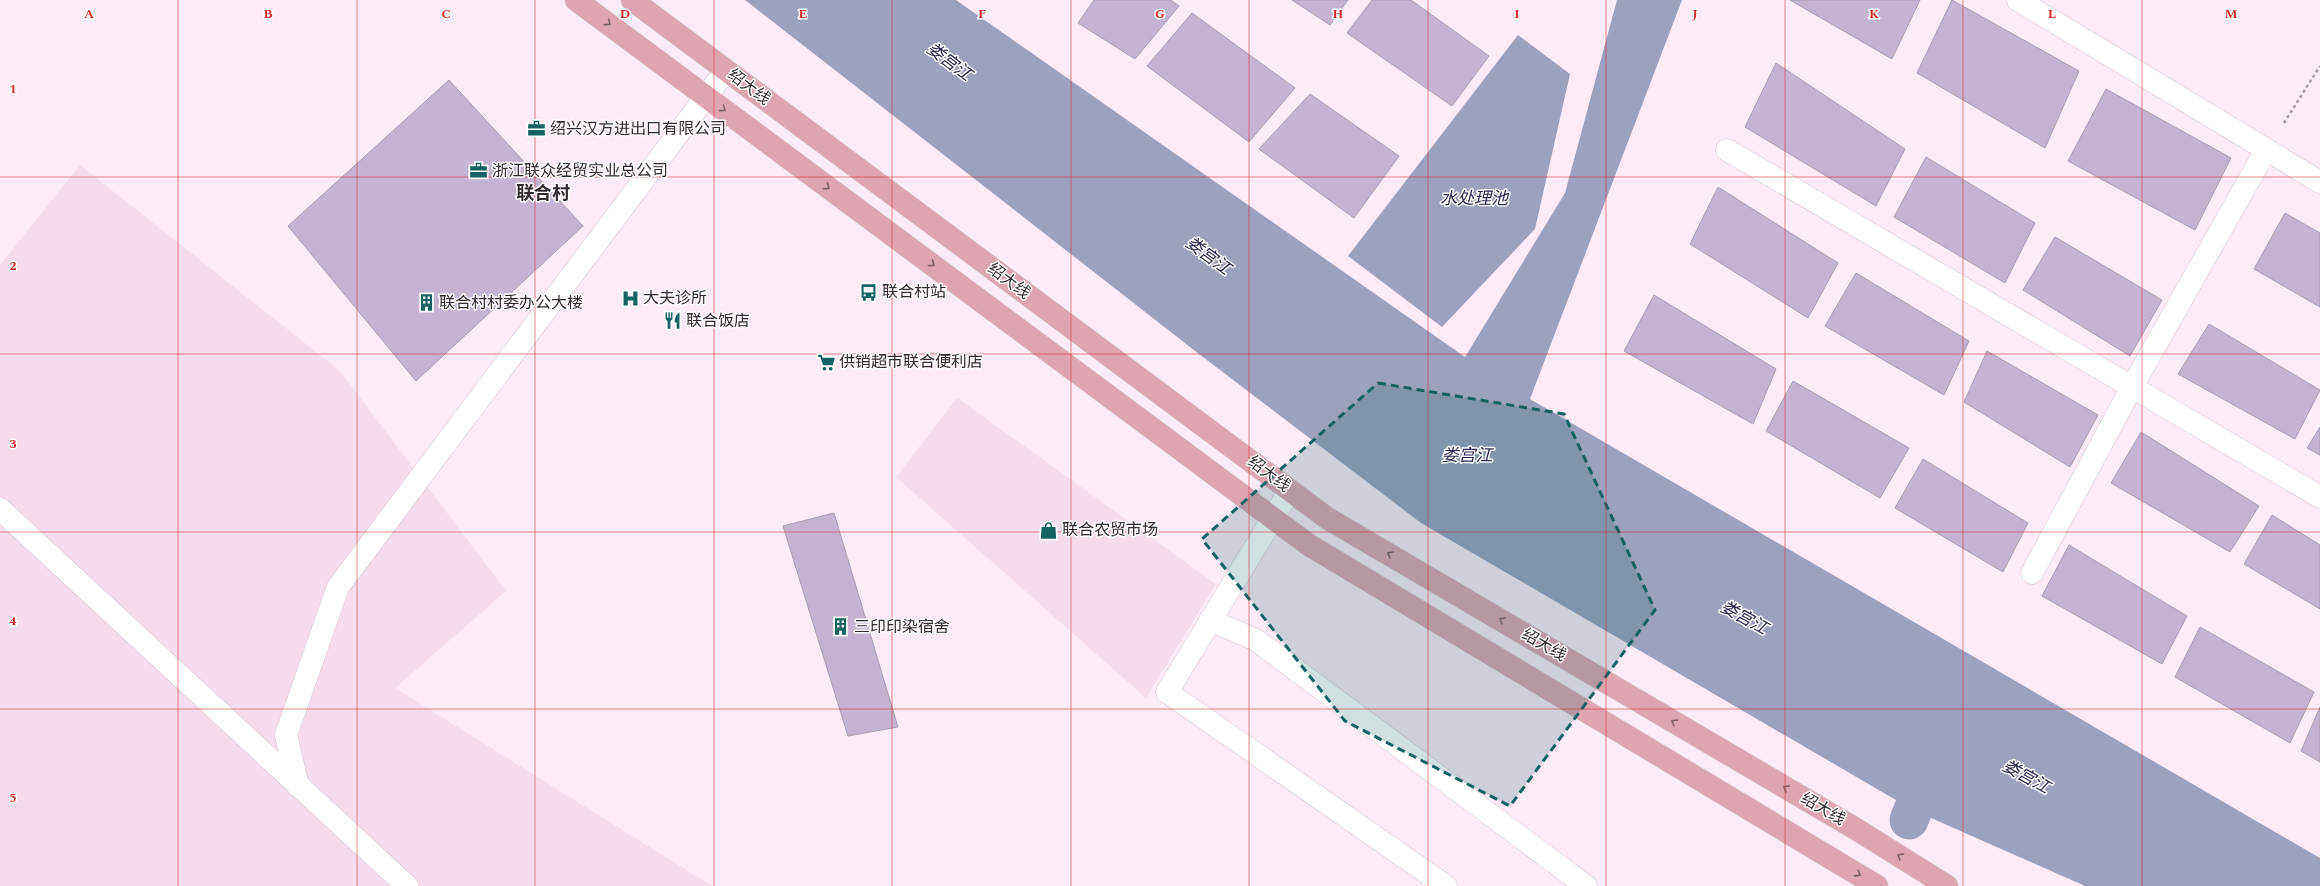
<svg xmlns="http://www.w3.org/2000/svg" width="2320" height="886" font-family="Spectral,'Noto Sans SC',serif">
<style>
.built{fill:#f5dded}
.water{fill:#9da1c0}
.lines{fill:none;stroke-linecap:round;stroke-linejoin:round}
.canal{stroke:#9da1c0;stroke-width:39}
.building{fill:#c4b4d2;stroke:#a79eaf}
.minor-casing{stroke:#d4c3cf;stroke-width:23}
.major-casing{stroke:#d6d4d5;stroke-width:23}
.path{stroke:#a79aa3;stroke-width:2.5;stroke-dasharray:3 3;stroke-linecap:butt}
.minor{stroke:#fff;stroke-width:22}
.major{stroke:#dfa4b2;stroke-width:22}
.oneway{stroke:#7f616a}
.marked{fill:#146362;fill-opacity:0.2;stroke:#146362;stroke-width:3;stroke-dasharray:8 5;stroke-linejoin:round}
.grid{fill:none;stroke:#d62828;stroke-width:1;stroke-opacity:0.55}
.labels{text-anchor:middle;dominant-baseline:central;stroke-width:3;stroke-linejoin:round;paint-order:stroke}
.street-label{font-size:16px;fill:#312a2f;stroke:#fff}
.poi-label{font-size:16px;fill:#312a2f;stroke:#fff;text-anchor:start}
.water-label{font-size:17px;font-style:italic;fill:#282853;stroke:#fff}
.quarter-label{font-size:18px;font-weight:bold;fill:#312a2f;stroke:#fff}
.grid-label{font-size:13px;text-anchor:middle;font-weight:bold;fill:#d62828;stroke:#fff;stroke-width:3;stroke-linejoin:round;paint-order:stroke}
</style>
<rect width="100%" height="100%" fill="#fdebf7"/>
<path class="built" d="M80,165L340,371L506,591L395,688L712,886H0V265Z
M957,398L1216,584L1146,698L896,477Z"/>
<path class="water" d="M745,0H956L1465,357L1565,193L1617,0H1682L1530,399L2320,858V886H2085L1913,810L1421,523L1199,354Z
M1518,35L1570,74L1535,229L1442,327L1348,256Z"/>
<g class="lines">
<path class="canal" d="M1909,820L1913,810"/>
</g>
<path class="building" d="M1094,0H1171L1179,6L1135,59L1078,23Z
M1292,0H1348L1330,25Z
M1372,0H1411L1489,56L1452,106L1347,33Z
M1790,0H1920L1892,59Z
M1952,0L2079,71L2045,148L1917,73Z
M1192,13L1295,88L1249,142L1147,66Z
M1776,63L1905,149L1876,206L1745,127Z
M449,80L583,226L416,381L288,226Z
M2106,89L2231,158L2195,230L2068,161Z
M1310,94L1399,156L1354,218L1259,149Z
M1926,157L2035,223L2005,283L1894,217Z
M1718,187L1838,263L1808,318L1690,244Z
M2285,213L2320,233V307L2254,269Z
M2055,237L2162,300L2130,356L2023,290Z
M1856,273L1969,341L1944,395L1825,326Z
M1654,295L1776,369L1753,424L1624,351Z
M2209,324L2320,390L2295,439L2178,374Z
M1987,351L2098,415L2070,467L1964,402Z
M1793,381L1909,448L1880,498L1766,431Z
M2320,427V455L2307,448Z
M2141,432L2259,506L2230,552L2111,483Z
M1923,459L2028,523L2003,572L1895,508Z
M834,513L898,727L848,736L783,526Z
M2272,515L2320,545V609L2244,564Z
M2069,545L2187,616L2162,664L2042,596Z
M2200,627L2314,692L2290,743L2175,677Z
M2320,707V762L2301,751Z"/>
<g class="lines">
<defs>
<path id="minor" d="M2018,0L2320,182
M1727,150L2320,497
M1290,490L1167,692L1446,886
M0,509L407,886
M2032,573L2132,387L2266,150
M1210,620L1256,640L1586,886
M298,786L286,735L338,587L726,70"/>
<path id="major" d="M576,0L1309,545L1877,886
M632,0L1327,518L1856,829L1947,886"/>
</defs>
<use href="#minor" class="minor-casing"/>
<use href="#major" class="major-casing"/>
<path class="path" d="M2284,123L2320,66"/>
<use href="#minor" class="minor"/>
<use href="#major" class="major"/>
</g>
<defs><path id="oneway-chevron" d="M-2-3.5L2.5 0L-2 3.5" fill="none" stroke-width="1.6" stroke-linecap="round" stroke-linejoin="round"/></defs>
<g class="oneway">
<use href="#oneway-chevron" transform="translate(608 23) rotate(37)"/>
<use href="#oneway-chevron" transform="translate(723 109) rotate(37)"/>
<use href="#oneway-chevron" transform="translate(827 187) rotate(37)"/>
<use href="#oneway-chevron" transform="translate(932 264) rotate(37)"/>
<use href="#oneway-chevron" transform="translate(1390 554) rotate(-150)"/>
<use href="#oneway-chevron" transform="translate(1502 620) rotate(-150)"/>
<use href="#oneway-chevron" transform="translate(1674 722) rotate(-150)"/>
<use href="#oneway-chevron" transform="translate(1786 788) rotate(-150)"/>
<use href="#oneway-chevron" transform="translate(1900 856) rotate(-148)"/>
<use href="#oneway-chevron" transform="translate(1858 874) rotate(32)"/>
</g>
<path class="marked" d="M1378,383L1564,414L1655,610L1510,806L1345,721L1202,539Z"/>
<path class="grid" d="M178,0V886M357,0V886M535,0V886M714,0V886M892,0V886M1071,0V886M1249,0V886M1428,0V886M1606,0V886M1785,0V886M1963,0V886M2142,0V886M0,177H2320M0,354H2320M0,532H2320M0,709H2320"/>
<defs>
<symbol id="office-bare" viewBox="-9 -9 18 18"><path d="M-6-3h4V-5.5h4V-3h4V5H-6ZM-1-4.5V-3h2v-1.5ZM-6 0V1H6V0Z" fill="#146362" stroke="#fff" stroke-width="2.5" paint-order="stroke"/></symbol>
<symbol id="bus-bare" viewBox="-9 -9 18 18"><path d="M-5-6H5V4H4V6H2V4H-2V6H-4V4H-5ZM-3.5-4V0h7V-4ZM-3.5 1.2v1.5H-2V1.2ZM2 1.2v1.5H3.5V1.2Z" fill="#146362" stroke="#fff" stroke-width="2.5" paint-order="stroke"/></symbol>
<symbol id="hospital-bare" viewBox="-9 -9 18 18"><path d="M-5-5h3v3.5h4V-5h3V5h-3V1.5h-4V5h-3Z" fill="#146362" stroke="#fff" stroke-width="2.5" paint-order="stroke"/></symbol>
<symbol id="building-bare" viewBox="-9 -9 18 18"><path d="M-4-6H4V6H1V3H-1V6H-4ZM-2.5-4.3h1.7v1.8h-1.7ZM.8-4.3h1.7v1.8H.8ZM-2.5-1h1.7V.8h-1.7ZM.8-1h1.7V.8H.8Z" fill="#146362" stroke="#fff" stroke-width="2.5" paint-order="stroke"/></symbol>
<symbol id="restaurant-bare" viewBox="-9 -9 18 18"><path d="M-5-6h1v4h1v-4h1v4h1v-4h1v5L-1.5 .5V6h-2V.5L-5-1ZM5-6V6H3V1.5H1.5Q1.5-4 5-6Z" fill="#146362" stroke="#fff" stroke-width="2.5" paint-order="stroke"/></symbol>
<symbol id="supermarket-bare" viewBox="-9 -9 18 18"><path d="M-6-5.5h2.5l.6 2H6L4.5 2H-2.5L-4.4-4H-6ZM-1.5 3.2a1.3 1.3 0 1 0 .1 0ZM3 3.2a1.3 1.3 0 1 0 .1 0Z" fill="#146362" stroke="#fff" stroke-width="2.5" paint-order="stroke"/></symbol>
<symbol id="shop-bare" viewBox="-9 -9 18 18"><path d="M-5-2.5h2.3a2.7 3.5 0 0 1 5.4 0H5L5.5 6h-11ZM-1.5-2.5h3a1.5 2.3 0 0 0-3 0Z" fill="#146362" stroke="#fff" stroke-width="2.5" paint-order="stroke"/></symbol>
</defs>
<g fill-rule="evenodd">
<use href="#office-bare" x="524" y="116" width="25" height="25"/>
<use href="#office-bare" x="466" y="158" width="25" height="25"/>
<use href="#bus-bare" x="856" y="280" width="25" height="25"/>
<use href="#hospital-bare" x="618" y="286" width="25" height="25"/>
<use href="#building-bare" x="414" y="290" width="25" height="25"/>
<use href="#restaurant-bare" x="660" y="308" width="25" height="25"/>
<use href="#supermarket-bare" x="814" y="350" width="25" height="25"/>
<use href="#shop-bare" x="1036" y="518" width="25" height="25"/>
<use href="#building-bare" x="828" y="614" width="25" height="25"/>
</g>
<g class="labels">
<g class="street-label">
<text transform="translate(749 87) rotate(37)">绍大线</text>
<text transform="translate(1009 281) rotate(37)">绍大线</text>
<text transform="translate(1269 474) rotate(37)">绍大线</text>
<text transform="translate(1544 645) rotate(30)">绍大线</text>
<text transform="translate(1823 809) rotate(30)">绍大线</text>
</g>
<g class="poi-label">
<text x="550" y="129">绍兴汉方进出口有限公司</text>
<text x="492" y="171">浙江联众经贸实业总公司</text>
<text x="882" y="292">联合村站</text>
<text x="643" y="298">大夫诊所</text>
<text x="439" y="303">联合村村委办公大楼</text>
<text x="686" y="321">联合饭店</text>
<text x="839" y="362">供销超市联合便利店</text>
<text x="1062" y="530">联合农贸市场</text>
<text x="854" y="627">三印印染宿舍</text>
</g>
<g class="water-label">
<text transform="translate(949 62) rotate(37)">娄宫江</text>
<text x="1474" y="199">水处理池</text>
<text transform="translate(1208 256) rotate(37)">娄宫江</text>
<text x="1467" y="456">娄宫江</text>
<text transform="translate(1744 618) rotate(29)">娄宫江</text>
<text transform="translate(2026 777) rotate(29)">娄宫江</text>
</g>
<g class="quarter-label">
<text x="543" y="193">联合村</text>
</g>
</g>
<g class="grid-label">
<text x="89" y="18">A</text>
<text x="268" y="18">B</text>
<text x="446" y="18">C</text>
<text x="625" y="18">D</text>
<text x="803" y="18">E</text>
<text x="982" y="18">F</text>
<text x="1160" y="18">G</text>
<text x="1338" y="18">H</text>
<text x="1517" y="18">I</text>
<text x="1695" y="18">J</text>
<text x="1874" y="18">K</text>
<text x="2052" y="18">L</text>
<text x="2231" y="18">M</text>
<text x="13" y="93">1</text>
<text x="13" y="270">2</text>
<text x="13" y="448">3</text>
<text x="13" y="625">4</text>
<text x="13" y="802">5</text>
</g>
</svg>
